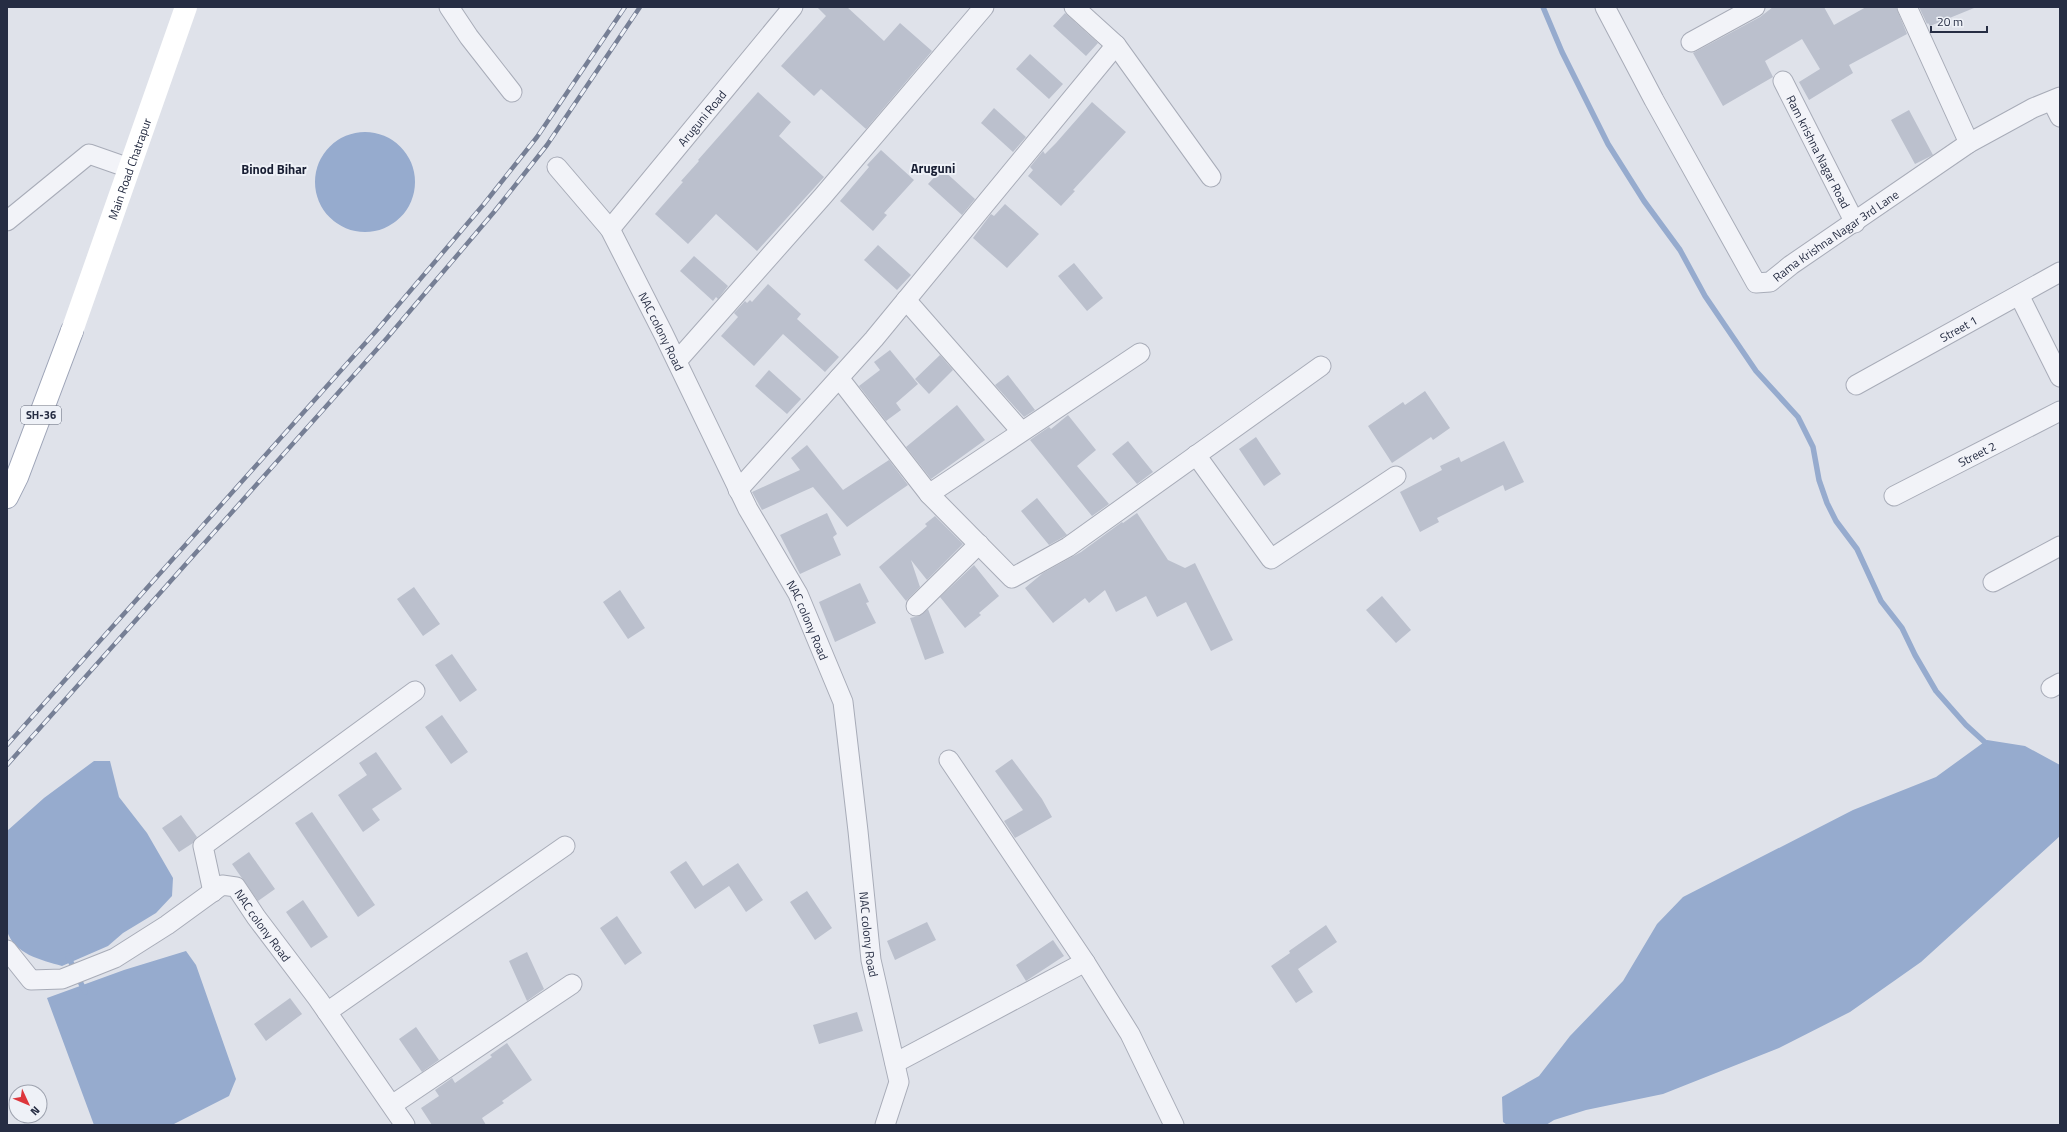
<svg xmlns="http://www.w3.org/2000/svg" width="2067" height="1132" font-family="'Titillium Web',sans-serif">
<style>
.water{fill:#96abce}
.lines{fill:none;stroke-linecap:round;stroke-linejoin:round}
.stream{stroke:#96abce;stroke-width:5.5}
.building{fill:#bbc0cd}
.street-casing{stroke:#a8acb8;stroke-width:21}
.primary-casing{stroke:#9da4b7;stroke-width:24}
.street{stroke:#f2f3f8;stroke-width:19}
.secondary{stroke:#fff;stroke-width:22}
.primary{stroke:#fff;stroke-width:22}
.rail-casing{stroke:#767f95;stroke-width:4.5}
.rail{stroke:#eef1f7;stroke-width:3;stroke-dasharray:9;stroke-linecap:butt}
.labels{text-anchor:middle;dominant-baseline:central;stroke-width:4;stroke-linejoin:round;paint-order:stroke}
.shield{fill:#eef1f7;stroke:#626879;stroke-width:1}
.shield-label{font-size:11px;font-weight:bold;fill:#262d43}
.street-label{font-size:12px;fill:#262d43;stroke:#eef1f7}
.neighbourhood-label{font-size:13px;font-weight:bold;fill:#181e33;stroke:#eef1f7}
</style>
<rect width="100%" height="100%" fill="#dfe2ea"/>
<path class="water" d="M315 182a50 50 0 1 1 100 0a50 50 0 1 1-100 0Z
M1987,740L2025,746L2060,765V836L1921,962L1850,1012L1779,1048L1663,1094L1586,1110L1554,1120L1546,1125H1507L1503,1122L1502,1097L1539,1076L1570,1036L1623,981L1657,924L1683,897L1853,810L1936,777Z
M94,761H110L119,797L147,833L173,878L172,896L156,913L123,933L108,946L62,966C41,960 14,954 7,931V831L44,798Z
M186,951L196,965L236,1079L229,1096L172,1125H94L47,998L124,970Z"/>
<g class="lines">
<path class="stream" d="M1543,7L1562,52L1608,144L1644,201L1680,250L1705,296L1756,371L1798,417L1813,447L1819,480L1827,503L1836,521L1857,549L1881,601L1902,628L1915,655L1936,691L1966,725L1989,746
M68,956L85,992"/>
</g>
<path class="building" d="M817,7H847L884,41L900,23L932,51L866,129L821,89L814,96L781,66L826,16Z
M1773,7H1824L1834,25L1866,7H1896L1907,34L1849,65L1853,73L1809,100L1799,82L1820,69L1802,39L1765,61L1773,77L1723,106L1693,53L1760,17Z
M1919,7H1974V8L1930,26L1928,23L1927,24Z
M1065,13L1098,43L1086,56L1053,26Z
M1030,54L1063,84L1049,99L1016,69Z
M758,92L791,122L779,136L824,177L757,251L716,214L688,244L655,214L683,182L681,181L699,161L698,160Z
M1092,102L1126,132L1073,190L1075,191L1061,206L1028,176L1033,170L1030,167L1043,151L1045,154L1056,143Z
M994,108L1026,137L1013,152L981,123Z
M1909,110L1933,155L1915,164L1891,120Z
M881,150L914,180L884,213L887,215L873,231L840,201L869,167L867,165Z
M942,169L975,199L962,215L928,184Z
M1005,204L1039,234L1007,268L973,238L991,214L994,216Z
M878,245L911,275L897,290L864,260Z
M694,256L728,286L718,299L716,297L713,301L680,271Z
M1074,263L1103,298L1087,311L1058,276Z
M768,284L801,314L797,319L839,357L825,372L783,334L754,366L721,336L738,317L734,313L745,301L747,303L750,300L752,302Z
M890,350L918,384L896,403L901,410L886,421L859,386L880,370L874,362Z
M940,355L953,370L929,394L915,379Z
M769,370L801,399L787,414L755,386Z
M1008,375L1035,410L1024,417L995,385Z
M1425,391L1450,428L1433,440L1431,437L1392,463L1368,426L1403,402L1405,405Z
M957,405L985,440L931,479L906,447Z
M1068,415L1096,450L1077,466L1109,504L1092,516L1030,440L1049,427L1051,429Z
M1256,437L1281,474L1264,486L1239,449Z
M1128,441L1153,472L1137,484L1112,454Z
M1504,441L1524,482L1505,491L1503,485L1437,518L1439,522L1420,532L1400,492L1442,470L1440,466L1459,457L1461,462Z
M807,445L843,490L889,460L908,485L847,527L813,487L762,510L752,492L800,470L791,458Z
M1037,498L1067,535L1049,545L1021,511Z
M827,513L837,534L833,537L841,555L800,574L780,535Z
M1137,513L1168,560L1185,568L1195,563L1233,640L1211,651L1186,602L1157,617L1146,596L1116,612L1105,590L1089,603L1085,598L1053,623L1025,588L1043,573L1081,552L1122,522L1123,523Z
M935,516L963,544L927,580L911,560L920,587L906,601L879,567L927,526L925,524Z
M974,565L999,596L979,613L981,615L965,628L940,597Z
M860,583L869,602L866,603L876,623L835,642L819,602Z
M414,587L440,624L423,636L397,599Z
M620,590L645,628L628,639L603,602Z
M1382,596L1411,630L1396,643L1366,610Z
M928,609L944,653L925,660L910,618L919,616Z
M452,654L477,690L460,702L435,665Z
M442,715L468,752L451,764L425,727Z
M376,752L402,789L372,809L380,820L363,832L338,795L367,775L359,763Z
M1012,759L1042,799L1052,817L1015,838L1004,821L1023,810L995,771Z
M312,812L375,905L358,917L295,823Z
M181,815L197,837L193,843L179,852L162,828Z
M249,852L275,889L258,901L232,864Z
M686,861L703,886L738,863L763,900L746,912L729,886L695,909L670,872Z
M807,891L832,928L815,940L790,902Z
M303,900L328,937L311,948L286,912Z
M617,916L642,953L625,965L600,928Z
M927,922L936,940L895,960L887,941Z
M1326,925L1337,942L1298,969L1313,992L1296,1003L1271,966L1290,953L1289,951Z
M1053,940L1064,956L1026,981L1016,965Z
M527,952L544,989L527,1001L509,961Z
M290,998L302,1014L266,1041L254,1024Z
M857,1012L863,1031L819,1044L813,1025Z
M416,1027L439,1060L422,1072L399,1039Z
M507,1043L532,1080L502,1101L504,1103L482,1118L486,1125H432L421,1108L439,1096L435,1090L452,1078L455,1083L492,1057L490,1055Z"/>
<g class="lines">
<defs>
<g id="street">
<path d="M449,7L469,37L512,92"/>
<path d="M1074,7L1116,45L1211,177"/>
<path id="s1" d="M1605,7L1654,100L1756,283L1770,282L1791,265L1969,143L2033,108L2060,97"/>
<path d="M1907,7L1969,143"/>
<path d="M1691,42L1755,7"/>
<path id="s2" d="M1783,81L1855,223"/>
<path d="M2052,101L2060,117"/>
<path id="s3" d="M557,167L610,229L663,333L748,509L798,594L843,702L858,831L871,960L899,1082L885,1125"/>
<path d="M7,221L89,154L129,168"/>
<path id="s4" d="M610,229L793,7"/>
<path d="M2019,295L2060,377"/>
<path d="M906,300L1021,431"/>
<path d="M677,361L823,196L984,7"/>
<path d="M839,378L929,494L1012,578L1068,547L1321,366"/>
<path id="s5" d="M1856,385L2060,272"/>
<path d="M1196,455L1271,559L1396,476"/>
<path d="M738,490L874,339L1116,45"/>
<path d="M929,494L1140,353"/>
<path id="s6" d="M1894,496L2060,411"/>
<path d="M1993,582L2060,546"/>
<path d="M916,606L979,544"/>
<path d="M2051,688L2060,683"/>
<path d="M949,760L1085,962L1130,1034L1174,1125"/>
<path d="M213,892L203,846L415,691"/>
<path id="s7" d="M7,950L31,980L62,979L115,958L167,925L222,885L236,887L256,917L318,999L405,1125"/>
<path d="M327,1012L565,846"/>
<path d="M895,1063L1085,962"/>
<path d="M392,1105L572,984"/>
</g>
<path id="primary" d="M7,497L17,477L72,331"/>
</defs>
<use href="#street" class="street-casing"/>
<use href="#primary" class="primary-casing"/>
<use href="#street" class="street"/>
<path class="secondary" id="s8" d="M72,331L186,7"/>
<use href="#primary" class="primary"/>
<defs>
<path id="rail" d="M7,745L377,330L484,204L537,137L625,7
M7,765L387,338L494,212L547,145L640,7"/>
</defs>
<use href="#rail" class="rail-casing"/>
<use href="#rail" class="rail"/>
</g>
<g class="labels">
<rect class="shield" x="21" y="406" width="40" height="18" rx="3"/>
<g class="shield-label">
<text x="41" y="415">SH-36</text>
</g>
<g class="street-label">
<text stroke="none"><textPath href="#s4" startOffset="144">Aruguni Road</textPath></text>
<text stroke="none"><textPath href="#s2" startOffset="79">Ram krishna Nagar Road</textPath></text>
<text stroke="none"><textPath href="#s8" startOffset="172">Main Road Chatrapur</textPath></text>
<text stroke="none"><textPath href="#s1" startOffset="409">Rama Krishna Nagar 3rd Lane</textPath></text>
<text stroke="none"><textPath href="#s5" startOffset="117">Street 1</textPath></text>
<text stroke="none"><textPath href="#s3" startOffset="196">NAC colony Road</textPath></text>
<text stroke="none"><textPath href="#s6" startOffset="93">Street 2</textPath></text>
<text stroke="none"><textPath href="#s3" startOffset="520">NAC colony Road</textPath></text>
<text stroke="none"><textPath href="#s7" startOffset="317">NAC colony Road</textPath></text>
<text stroke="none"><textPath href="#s3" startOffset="843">NAC colony Road</textPath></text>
</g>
<g class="neighbourhood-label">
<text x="933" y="168">Aruguni</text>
<text x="274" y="169">Binod Bihar</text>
</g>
</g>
<rect width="2067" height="1132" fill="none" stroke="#262d43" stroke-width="16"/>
<g transform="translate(28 1104) rotate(134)"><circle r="19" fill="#eef1f7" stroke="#9ea3af"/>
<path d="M0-3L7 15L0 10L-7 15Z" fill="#dd363c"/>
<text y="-6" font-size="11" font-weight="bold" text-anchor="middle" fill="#262d43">N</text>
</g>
<path d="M1931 26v6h56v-6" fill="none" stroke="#262d43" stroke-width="2"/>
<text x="1937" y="26" font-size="12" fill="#262d43" stroke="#eef1f7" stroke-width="3" paint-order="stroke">20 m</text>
</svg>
